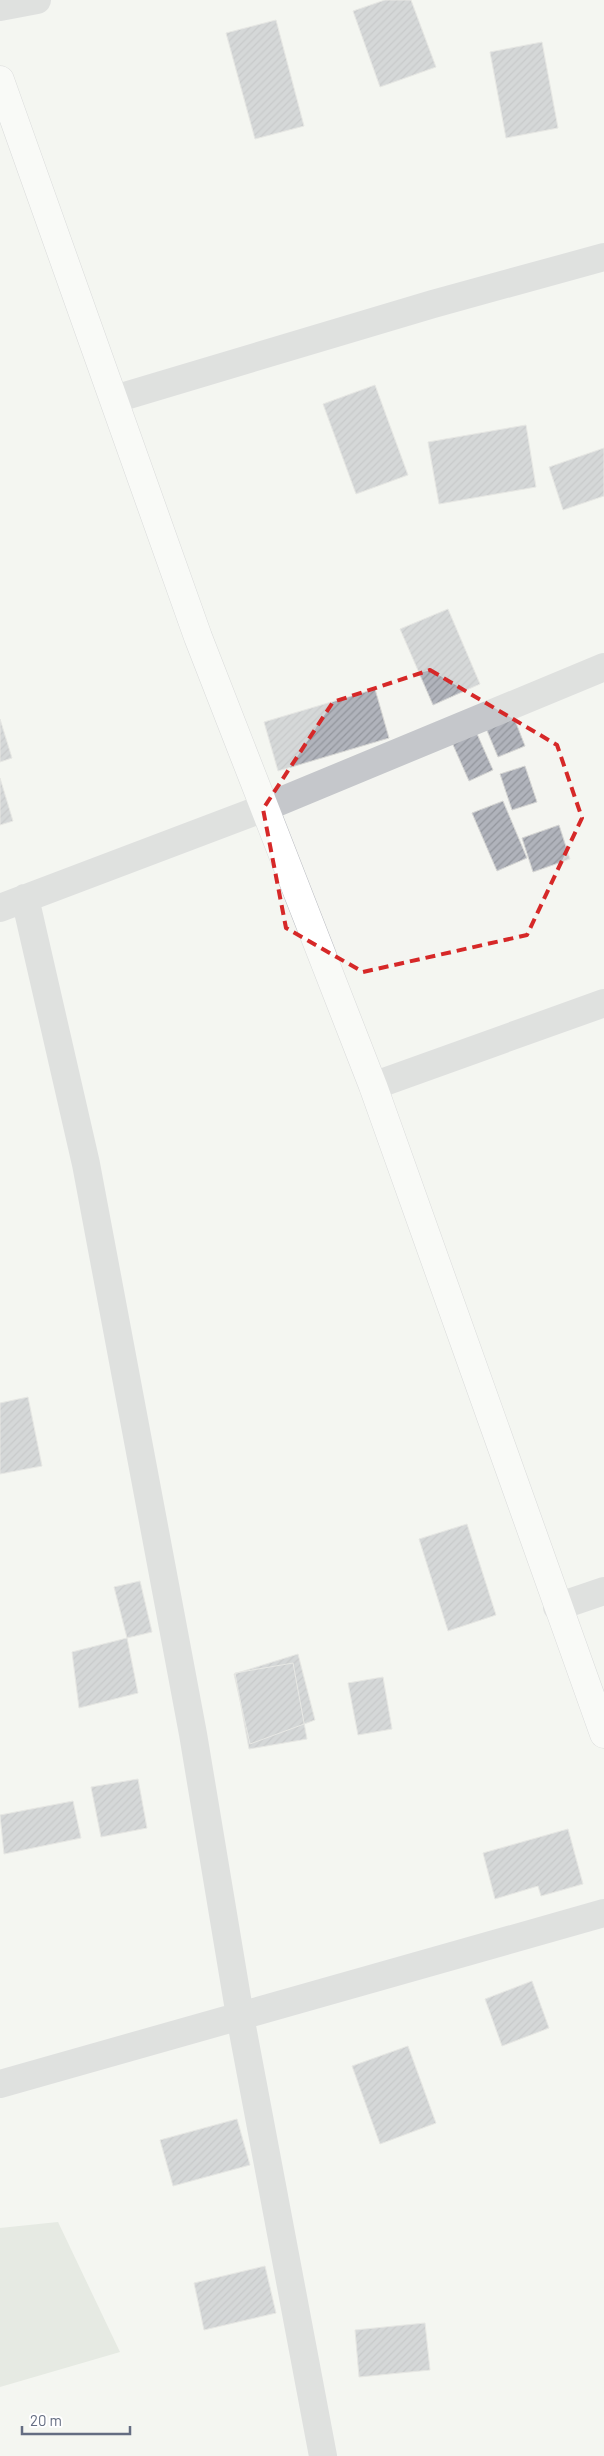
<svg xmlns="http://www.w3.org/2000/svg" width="604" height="2456" font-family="Barlow,sans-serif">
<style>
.grass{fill:#d4dcd2}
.building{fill:url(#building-hatch);stroke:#d6d6d4}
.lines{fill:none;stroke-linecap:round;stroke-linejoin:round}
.secondary-casing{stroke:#b9bbc1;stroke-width:29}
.street{stroke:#c5c7cb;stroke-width:28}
.secondary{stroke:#fff;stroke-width:28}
.marked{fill:none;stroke:#d62828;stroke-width:4;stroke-dasharray:10 6;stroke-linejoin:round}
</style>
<defs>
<pattern id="building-hatch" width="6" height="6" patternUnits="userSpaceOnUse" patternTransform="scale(1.25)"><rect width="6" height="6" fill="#b0b3bb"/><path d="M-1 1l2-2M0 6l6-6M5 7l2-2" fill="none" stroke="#93969d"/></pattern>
</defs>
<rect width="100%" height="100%" fill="#f4f5f1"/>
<path class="grass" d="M58,2222L120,2352L0,2387V2228Z"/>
<path class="building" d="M385,0H411L436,67L380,87L353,11Z
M276,20L304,126L255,139L226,33Z
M542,42L558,128L506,138L490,52Z
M375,385L408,475L356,494L323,404Z
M526,425L536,487L439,504L428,442Z
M604,448V496L563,510L549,467Z
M448,609L480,684L433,705L400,629Z
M375,689L389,738L278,771L264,722Z
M511,710L525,746L498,757L483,721Z
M0,719L12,758L0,762Z
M474,727L493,770L469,781L450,738Z
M525,766L537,802L512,810L500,774Z
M0,778L13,821L0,825Z
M503,801L527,858L497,871L472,813Z
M559,825L570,859L533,872L522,838Z
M28,1397L42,1466L0,1474V1403Z
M467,1524L496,1615L448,1631L419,1539Z
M140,1581L152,1632L127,1638L114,1587Z
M127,1638L138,1693L79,1708L72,1652Z
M298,1654L315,1720L250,1744L234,1674Z
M293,1663L307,1739L249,1749L235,1673Z
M383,1677L392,1729L358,1735L348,1683Z
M138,1779L147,1828L101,1837L91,1787Z
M73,1801L81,1838L4,1854L0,1815Z
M568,1829L583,1884L541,1896L538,1886L495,1899L483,1853Z
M532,1981L549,2028L502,2046L485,1999Z
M408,2046L436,2123L380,2144L352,2066Z
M237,2119L250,2165L173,2186L160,2140Z
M265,2266L276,2313L204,2330L194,2283Z
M425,2323L430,2370L359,2377L355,2330Z"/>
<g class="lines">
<defs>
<path id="secondary" d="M0,80L198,637L373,1086L604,1734"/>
</defs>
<use href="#secondary" class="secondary-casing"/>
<path class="street" d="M0,7L37,0
M115,399L433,304L604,257
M25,898L86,1164L193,1734L240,2016L323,2456
M0,908L264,808L604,667
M373,1086L604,1003
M557,1607L604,1591
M0,2084L604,1913"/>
<use href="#secondary" class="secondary"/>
</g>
<path d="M0 0H604V2456H0ZM430,670L557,745L582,818L527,935L363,972L286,928L263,809L333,702Z" fill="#f4f5f1" fill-opacity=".55" fill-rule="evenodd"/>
<path class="marked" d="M430,670L557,745L582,818L527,935L363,972L286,928L263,809L333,702Z"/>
<path d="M22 2426v8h108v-8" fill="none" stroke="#646d82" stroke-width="2.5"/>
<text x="30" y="2426" font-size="15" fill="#646d82" stroke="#ffffff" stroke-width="4" paint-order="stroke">20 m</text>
</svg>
